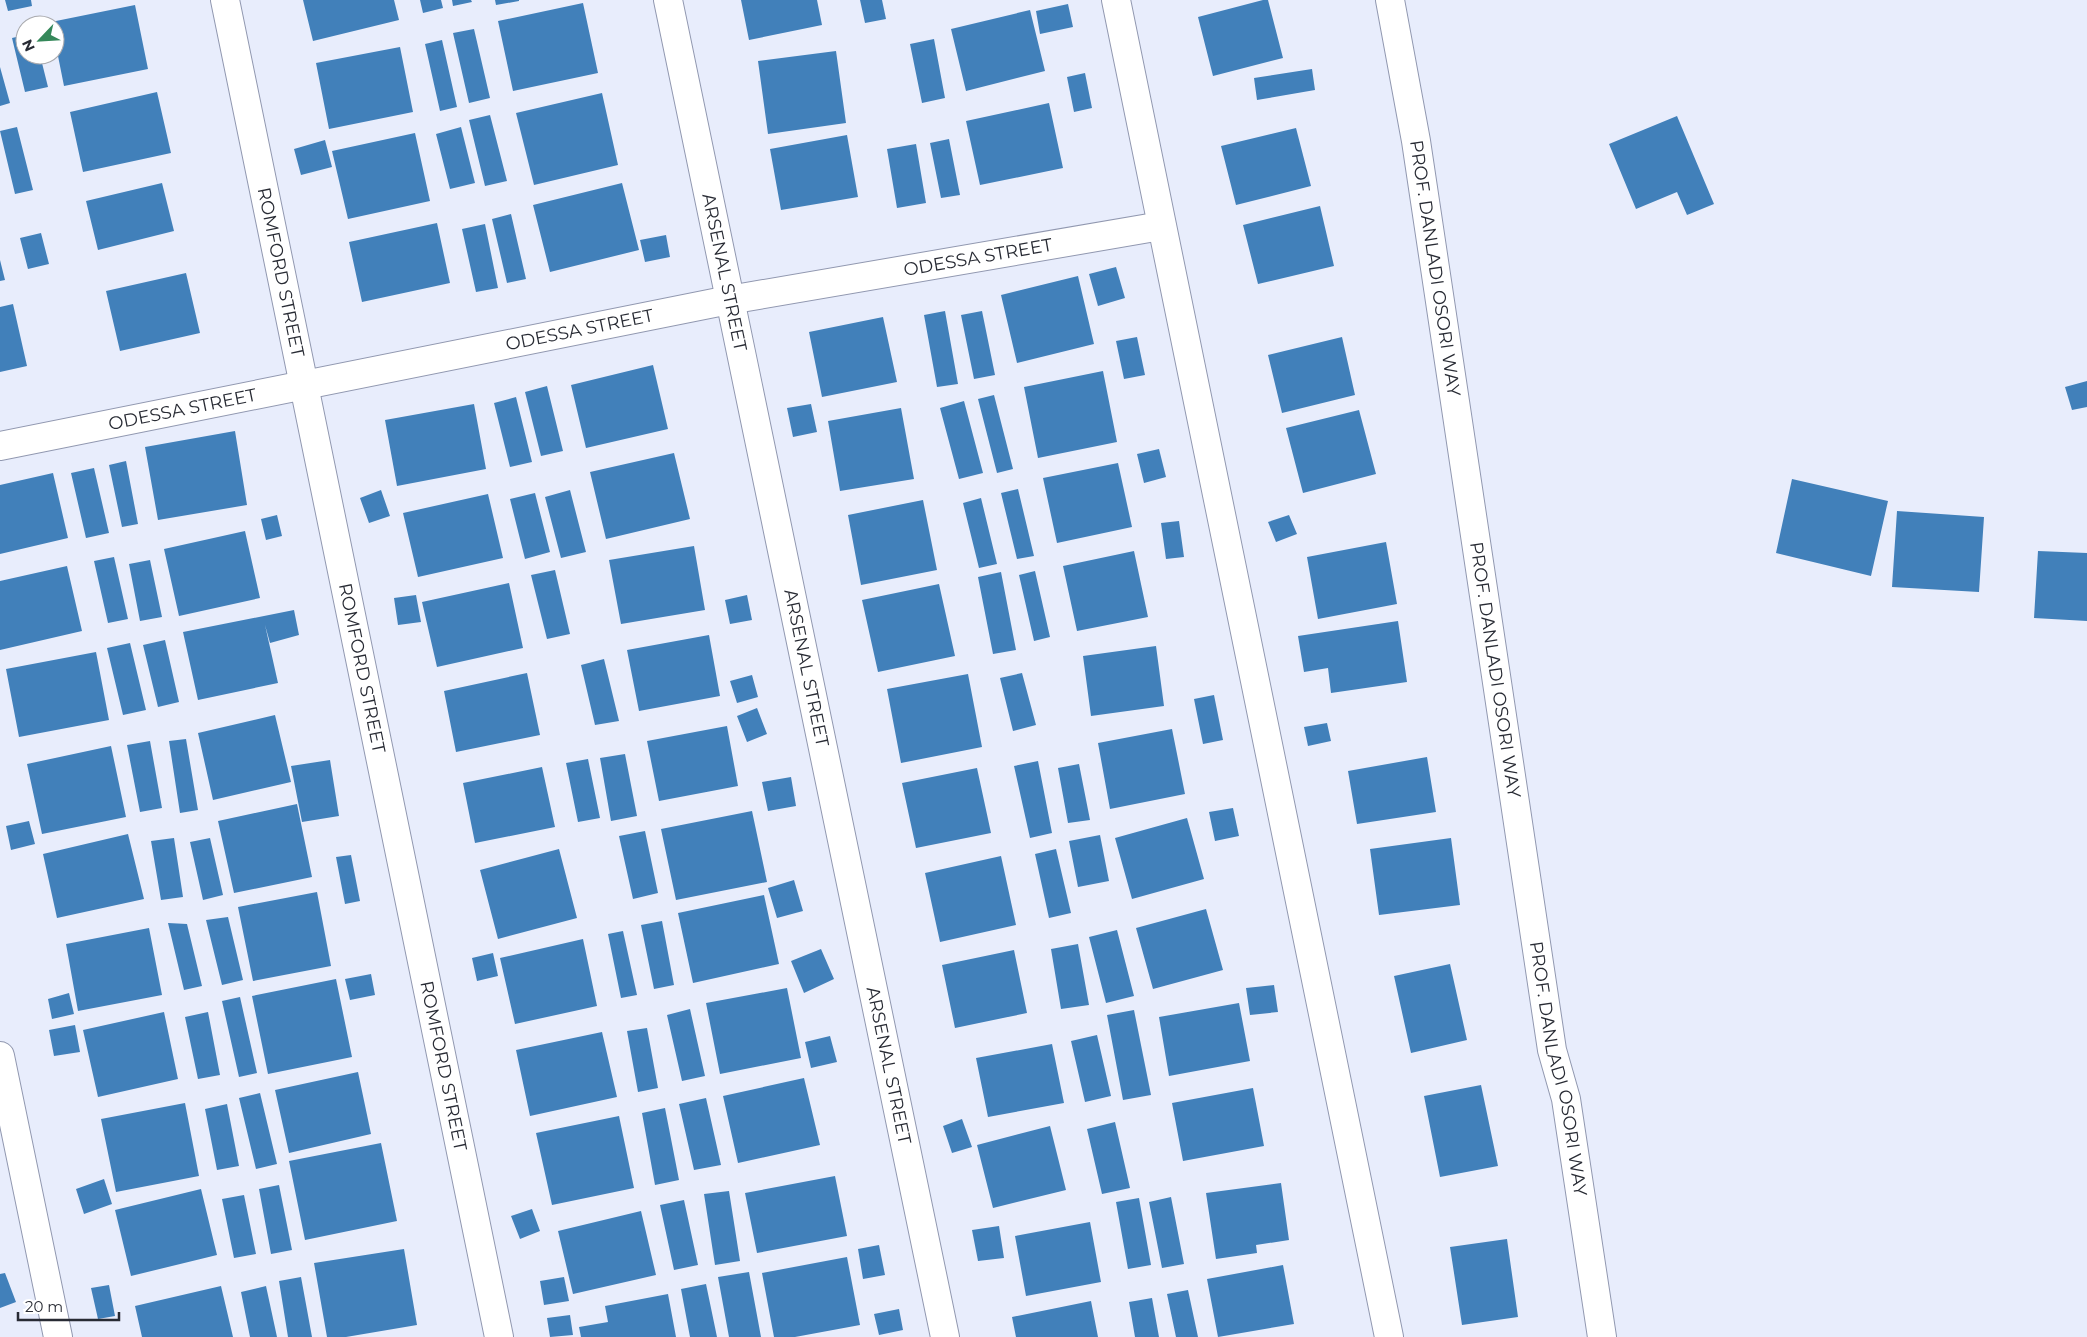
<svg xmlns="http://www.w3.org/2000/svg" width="2087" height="1337" font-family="Montserrat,sans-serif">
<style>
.building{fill:#4180ba}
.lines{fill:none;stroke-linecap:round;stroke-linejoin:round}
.street-casing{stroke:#9198b0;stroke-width:30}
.secondary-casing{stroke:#9198b0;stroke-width:30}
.street{stroke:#fff;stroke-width:28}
.secondary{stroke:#fff;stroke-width:28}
.labels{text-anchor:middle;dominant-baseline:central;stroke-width:4;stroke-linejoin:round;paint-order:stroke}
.street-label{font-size:18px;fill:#282b34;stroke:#fff}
</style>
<rect width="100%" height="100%" fill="#e8edfc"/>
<path class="building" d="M5,0H31L32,6L8,11Z
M303,0H394L399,20L313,41Z
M420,0H441L443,8L423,13Z
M452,0H471L472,2L453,6Z
M495,0H519V1L496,5Z
M741,0H817L822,25L749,40Z
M860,0H882L886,19L865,23Z
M1263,0H1268L1283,58L1213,76L1198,17Z
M583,3L598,73L513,91L498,21Z
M1068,4L1073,27L1040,34L1036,11Z
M135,5L148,69L64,86L55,41V25H52L51,22Z
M1030,10L1045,71L966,91L951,29Z
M474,29L490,98L469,103L453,33Z
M25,35V55H40L48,87L25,92L12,38Z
M934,39L945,98L922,103L910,44Z
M442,40L457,107L440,111L425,44Z
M400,47L413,112L329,129L316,63Z
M836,51L846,123L768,134L758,61Z
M0,67L10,103L0,106Z
M1312,69L1315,90L1257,100L1254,78Z
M1085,73L1092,108L1074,112L1067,77Z
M157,92L171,153L83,172L70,112Z
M602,93L618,165L534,185L516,113Z
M1049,103L1063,168L980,185L966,121Z
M490,115L507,181L485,186L469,120Z
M1677,116L1714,204L1687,215L1677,192L1636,209L1609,144Z
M17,127L33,190L15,194L0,131Z
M461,127L475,183L450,189L436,134Z
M1296,128L1311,186L1236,205L1221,146Z
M415,133L430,201L348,219L332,151Z
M847,135L858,197L781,210L770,149Z
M949,139L960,195L941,198L930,143Z
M325,140L332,167L301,175L294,149Z
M916,144L926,203L897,208L887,149Z
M162,183L174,231L98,250L86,201Z
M622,183L639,250L550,272L533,205Z
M1320,206L1334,266L1258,284L1243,225Z
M511,214L526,279L507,283L492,219Z
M437,223L450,283L362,302L349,242Z
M485,224L498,288L476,292L462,229Z
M41,233L49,264L28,269L20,238Z
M666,235L670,257L645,262L640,240Z
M0,260L5,280L0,281Z
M1116,267L1125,298L1098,306L1089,274Z
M186,273L200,333L120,351L106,291Z
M1078,276L1094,344L1017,363L1001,295Z
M13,304L27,366L0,372V307Z
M945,311L958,384L937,387L924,315Z
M982,311L995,375L974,379L961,315Z
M883,317L897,382L822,397L809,332Z
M1137,337L1145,375L1124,379L1116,341Z
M1342,337L1355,395L1282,413L1268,355Z
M653,365L668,429L586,448L571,385Z
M1103,371L1117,442L1038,458L1024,387Z
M2087,381V407L2072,410L2065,387Z
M547,386L563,451L541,456L525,392Z
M994,395L1013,469L997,473L978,399Z
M516,397L532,462L510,467L494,403Z
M964,401L983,473L959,479L940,408Z
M474,404L486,469L397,486L385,420Z
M811,404L817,432L793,437L787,408Z
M901,408L914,479L840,491L828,421Z
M1359,410L1376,474L1303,493L1286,428Z
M235,431L247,505L158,520L145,447Z
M1159,449L1166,477L1144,483L1137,454Z
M674,453L690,519L606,539L590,472Z
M126,461L138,524L122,527L109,465Z
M1118,463L1132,527L1057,543L1043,478Z
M94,468L109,533L86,538L71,473Z
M53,473L68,538L0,554V485Z
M1792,479L1888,501L1871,576L1776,553Z
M1018,489L1034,556L1017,559L1001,493Z
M381,490L390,516L369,523L360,498Z
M570,490L586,552L561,558L545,497Z
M535,493L550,552L525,559L510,499Z
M488,494L503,558L418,577L403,513Z
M981,498L997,564L979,568L963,503Z
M923,500L937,570L861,585L848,515Z
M1897,511L1984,517L1979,592L1892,587Z
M277,515L282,536L266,540L261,519Z
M1289,515L1297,534L1276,542L1268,522Z
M1179,521L1184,557L1166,559L1161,523Z
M245,531L260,598L179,616L164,549Z
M1386,542L1397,604L1318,619L1307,557Z
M694,546L705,610L621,624L609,560Z
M1134,551L1148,617L1077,631L1063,566Z
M2038,551L2087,553V621L2034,618Z
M114,557L128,619L108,623L94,561Z
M150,560L162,617L140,621L129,564Z
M67,566L82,631L0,650V581Z
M555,570L570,634L547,639L531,575Z
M1035,571L1050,637L1034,641L1019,575Z
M1001,572L1016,650L993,654L978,577Z
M509,583L523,648L437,667L422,602Z
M939,584L955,656L878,672L862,600Z
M416,595L421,622L398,625L394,598Z
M747,595L752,620L730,624L725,600Z
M294,610L299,635L270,643L265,625L278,683L198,700L183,632Z
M1398,621L1407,682L1331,693L1328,668L1304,672L1298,636Z
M709,635L720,696L639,711L627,650Z
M165,640L179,702L158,707L143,645Z
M130,643L146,710L123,715L107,648Z
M1156,646L1164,706L1091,716L1083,656Z
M96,652L109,720L19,737L6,669Z
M604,659L619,721L595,725L581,665Z
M527,673L540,735L456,752L444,691Z
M1022,673L1036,725L1013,731L1000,678Z
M968,674L982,747L901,763L887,689Z
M752,675L758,697L737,703L730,681Z
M1214,695L1223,740L1203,744L1194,699Z
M757,708L767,734L747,742L737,716Z
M275,715L291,782L213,800L198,733Z
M1327,723L1331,741L1308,746L1304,727Z
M727,726L738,786L659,801L647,741Z
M1172,729L1185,794L1110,809L1098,743Z
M186,739L198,810L180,813L169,741Z
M150,741L162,808L140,812L127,745Z
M111,746L126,817L42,834L27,764Z
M625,754L637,816L611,821L600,758Z
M1427,757L1436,812L1357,824L1348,771Z
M588,759L600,818L578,822L566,763Z
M330,760L339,816L302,822L291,766Z
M1038,761L1052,833L1030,838L1014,766Z
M1079,764L1090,820L1068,823L1058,768Z
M542,767L555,827L475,843L463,783Z
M977,768L991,833L916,848L902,783Z
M791,777L796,806L768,811L762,782Z
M297,804L312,877L234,893L218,821Z
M1233,808L1239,836L1215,841L1209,812Z
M752,811L767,882L676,900L661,829Z
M1187,818L1204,879L1132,899L1115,838Z
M29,821L35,844L11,850L6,826Z
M645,831L658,893L633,899L619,836Z
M128,834L144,899L57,918L43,854Z
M1100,835L1109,881L1078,887L1069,841Z
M174,838L183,897L161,900L151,841Z
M210,838L223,895L203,900L190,842Z
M1451,838L1460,905L1379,915L1370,849Z
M559,849L577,918L498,939L480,870Z
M1056,849L1071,913L1049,918L1035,854Z
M351,855L360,901L345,904L336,857Z
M1001,856L1016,925L940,942L925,873Z
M794,880L803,911L777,918L768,888Z
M317,892L331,966L253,981L238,907Z
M764,895L779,964L693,983L678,913Z
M1206,909L1223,970L1153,989L1136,928Z
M228,917L243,980L222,985L206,920Z
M662,921L674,985L654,989L641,925Z
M168,923L187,924L202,986L184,990Z
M149,928L162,995L78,1011L66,944Z
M1117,930L1134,996L1106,1003L1089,937Z
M623,931L637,995L621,998L608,934Z
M583,939L597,1006L515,1024L500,958Z
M1078,944L1089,1005L1061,1009L1051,949Z
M821,949L834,979L804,993L791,961Z
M1014,950L1027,1013L955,1028L942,965Z
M493,953L498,976L477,981L472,958Z
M1450,964L1467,1040L1411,1053L1394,976Z
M371,974L375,995L350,1000L345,979Z
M336,979L352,1057L268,1074L252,996Z
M1274,985L1278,1012L1250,1015L1246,988Z
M787,988L801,1058L720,1074L706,1003Z
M69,993L74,1014L52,1019L48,999Z
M240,997L257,1073L239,1077L222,1001Z
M1239,1003L1250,1061L1169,1076L1159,1017Z
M690,1009L705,1076L682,1081L667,1015Z
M1134,1010L1151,1095L1123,1100L1107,1015Z
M164,1012L178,1079L98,1097L83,1030Z
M208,1012L220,1075L198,1079L185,1017Z
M75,1025L80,1052L54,1056L49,1030Z
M647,1028L658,1088L638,1092L627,1031Z
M602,1032L617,1097L530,1116L516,1050Z
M1097,1035L1111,1096L1085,1102L1071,1041Z
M830,1036L837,1062L811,1068L805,1042Z
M1052,1044L1064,1103L988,1117L976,1058Z
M358,1072L371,1134L289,1153L275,1090Z
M804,1078L820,1145L738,1163L723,1096Z
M1481,1085L1498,1166L1440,1177L1424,1096Z
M1253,1088L1264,1146L1183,1161L1172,1103Z
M260,1093L277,1164L256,1169L239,1098Z
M706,1098L721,1165L694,1170L679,1104Z
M185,1103L199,1176L116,1192L101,1119Z
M227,1104L239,1166L217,1170L205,1109Z
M665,1108L679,1180L655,1185L642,1113Z
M619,1116L634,1188L552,1205L536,1133Z
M962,1119L972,1147L952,1153L943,1126Z
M1115,1122L1130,1188L1102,1194L1087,1129Z
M1050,1126L1066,1190L993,1208L977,1145Z
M381,1143L397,1221L305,1240L289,1161Z
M835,1176L847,1236L757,1253L745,1193Z
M104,1179L112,1204L84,1214L76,1189Z
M1281,1183L1289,1240L1256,1245L1257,1253L1216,1259L1206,1193Z
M279,1185L292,1250L271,1254L259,1189Z
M201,1189L217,1255L131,1276L115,1210Z
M729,1191L740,1261L715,1265L704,1194Z
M244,1195L256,1254L234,1258L222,1199Z
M1171,1197L1184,1264L1162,1268L1149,1202Z
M1139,1198L1151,1265L1128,1269L1116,1202Z
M684,1200L698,1265L674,1270L660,1205Z
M532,1209L540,1231L520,1239L511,1216Z
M641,1211L656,1275L573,1294L558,1231Z
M1090,1222L1101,1282L1026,1296L1015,1236Z
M999,1226L1004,1258L978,1261L972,1230Z
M1507,1239L1518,1317L1462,1325L1450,1247Z
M879,1245L885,1275L863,1279L858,1249Z
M404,1249L417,1325L346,1337H327L314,1263Z
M847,1257L860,1325L795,1337H774L762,1273Z
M1283,1265L1294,1324L1218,1337L1207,1279Z
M749,1272L761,1337H729L718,1277Z
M5,1273L16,1302L0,1308V1274Z
M301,1277L312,1337H288L279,1281Z
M564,1277L569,1301L544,1305L540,1281Z
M706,1284L717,1337H690L681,1289Z
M109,1285L115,1316L98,1319L91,1288Z
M221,1286L233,1337H142L135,1306Z
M266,1286L277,1337H250L241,1292Z
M1188,1290L1198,1337H1176L1167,1294Z
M668,1294L676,1337H581L579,1327L608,1322L605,1306Z
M1152,1298L1159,1337H1135L1129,1302Z
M1091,1301L1098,1337H1016L1012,1317Z
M899,1309L903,1330L879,1335L874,1314Z
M570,1315L573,1335L550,1337L547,1318Z"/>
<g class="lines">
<defs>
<g id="street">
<path id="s1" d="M225,0L499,1337"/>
<path id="s2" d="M668,0L945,1337"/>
<path d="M1116,0L1389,1337"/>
<path id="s3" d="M0,446L729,300L1161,226"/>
<path d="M0,1056L58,1337"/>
</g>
<g id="secondary">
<path id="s4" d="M1390,0L1416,141L1552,1050L1566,1099L1602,1337"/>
</g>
</defs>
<use href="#street" class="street-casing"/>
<use href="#secondary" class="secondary-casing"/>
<use href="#street" class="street"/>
<use href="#secondary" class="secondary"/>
</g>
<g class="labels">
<g class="street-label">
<text stroke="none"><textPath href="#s3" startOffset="996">ODESSA STREET</textPath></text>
<text stroke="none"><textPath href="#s4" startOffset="272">PROF. DANLADI OSORI WAY</textPath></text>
<text stroke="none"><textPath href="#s1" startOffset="278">ROMFORD STREET</textPath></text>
<text stroke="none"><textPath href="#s2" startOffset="278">ARSENAL STREET</textPath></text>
<text stroke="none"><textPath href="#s3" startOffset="591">ODESSA STREET</textPath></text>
<text stroke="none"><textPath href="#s3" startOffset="186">ODESSA STREET</textPath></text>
<text stroke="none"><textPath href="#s1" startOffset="682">ROMFORD STREET</textPath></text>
<text stroke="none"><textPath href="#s2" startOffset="682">ARSENAL STREET</textPath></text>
<text stroke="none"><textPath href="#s4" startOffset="678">PROF. DANLADI OSORI WAY</textPath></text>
<text stroke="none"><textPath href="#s1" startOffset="1088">ROMFORD STREET</textPath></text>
<text stroke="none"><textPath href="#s2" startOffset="1088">ARSENAL STREET</textPath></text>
<text stroke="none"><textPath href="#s4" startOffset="1082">PROF. DANLADI OSORI WAY</textPath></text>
</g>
</g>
<g transform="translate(40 40) rotate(245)"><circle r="24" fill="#ffffff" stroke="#a9aaae"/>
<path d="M0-4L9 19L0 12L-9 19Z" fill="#35885a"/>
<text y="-8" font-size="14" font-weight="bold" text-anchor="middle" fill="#282b34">N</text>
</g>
<path d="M18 1312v8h101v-8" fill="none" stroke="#282b34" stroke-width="2.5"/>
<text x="25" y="1312" font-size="15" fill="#282b34" stroke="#ffffff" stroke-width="4" paint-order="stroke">20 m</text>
</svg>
